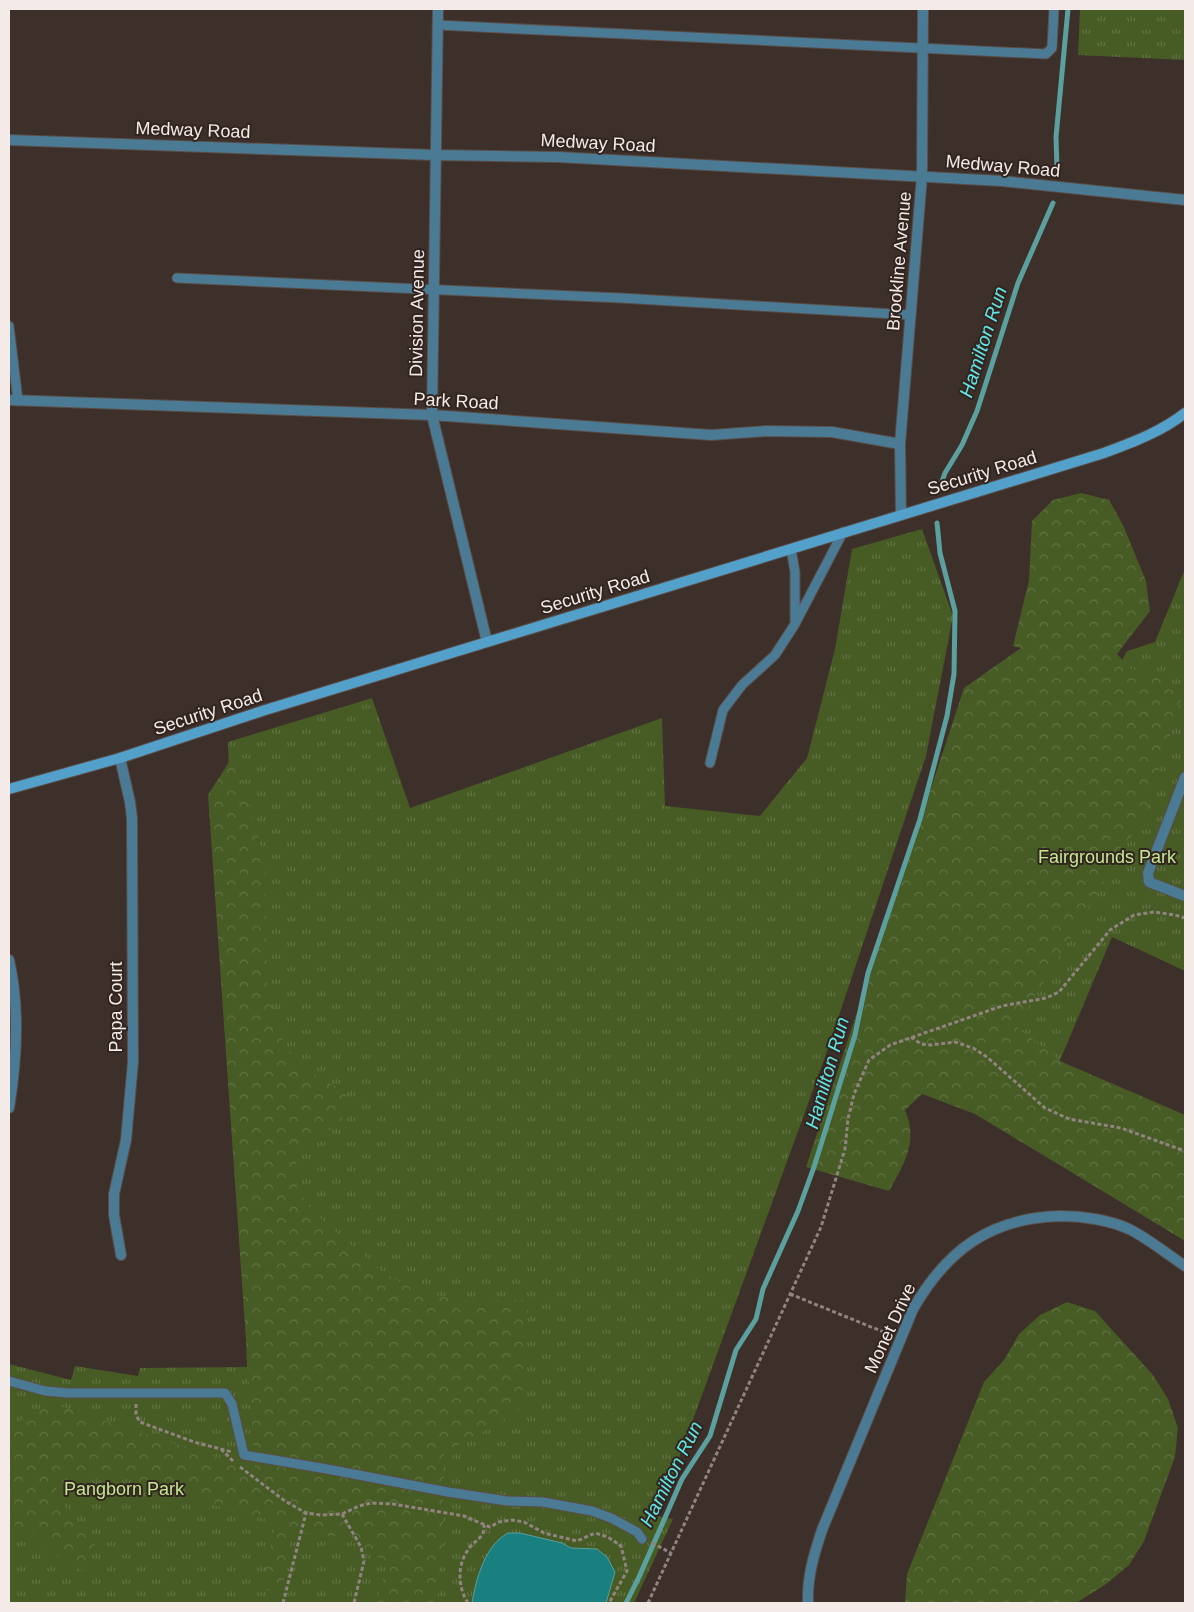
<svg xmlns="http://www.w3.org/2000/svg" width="1194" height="1612" font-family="Helvetica,sans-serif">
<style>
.grass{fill:url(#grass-tufts)}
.forest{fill:url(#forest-crowns)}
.water{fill:#1a7f7f;stroke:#5b9f9e}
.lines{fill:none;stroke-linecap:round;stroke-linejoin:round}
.stream{stroke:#5b9f9e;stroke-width:5}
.lane-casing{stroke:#5a4d48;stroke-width:11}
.street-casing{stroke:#5a4d48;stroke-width:12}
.secondary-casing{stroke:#5a4d48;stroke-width:12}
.path{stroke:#918480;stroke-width:3;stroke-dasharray:4 2.5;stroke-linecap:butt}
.lane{stroke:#4b7a94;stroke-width:9}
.street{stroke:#4b7a94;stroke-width:10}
.secondary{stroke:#53a1cb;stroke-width:10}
.labels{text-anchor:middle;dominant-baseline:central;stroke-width:4;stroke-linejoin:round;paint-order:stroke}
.street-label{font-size:18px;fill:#f4eae7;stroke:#322520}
.park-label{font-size:18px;fill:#c4e791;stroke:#322520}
.water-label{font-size:19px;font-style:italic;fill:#60e6e6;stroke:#322520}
</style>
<defs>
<pattern id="grass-tufts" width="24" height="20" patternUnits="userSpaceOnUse" patternTransform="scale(1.25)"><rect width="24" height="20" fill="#475b24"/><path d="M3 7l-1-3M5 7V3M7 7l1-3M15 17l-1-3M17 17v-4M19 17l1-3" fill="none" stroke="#627344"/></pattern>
<pattern id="forest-crowns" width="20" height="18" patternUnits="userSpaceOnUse" patternTransform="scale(1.25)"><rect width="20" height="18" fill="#475b24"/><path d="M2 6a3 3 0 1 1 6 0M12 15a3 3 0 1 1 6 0" fill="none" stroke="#627344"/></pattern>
</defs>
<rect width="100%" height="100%" fill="#3d2f2a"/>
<path class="grass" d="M1080,9H1185V60L1078,55Z
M922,529L953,616L926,756L825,1057L658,1516L673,1519L634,1603H9V1364L71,1380L75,1366L138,1376L140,1368L247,1367L228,742L372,698L410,808L662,718L665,806L760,816L807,758L835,649L852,549Z
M1185,569V971L1112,937L1045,1096L920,1039L1127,651L1155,642Z"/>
<path class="forest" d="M1081,493L1109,500L1123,525L1146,581L1150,611L1117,654L1130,668L1185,688L1146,812L1017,1027L1060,1061L1185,1115V1241L975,1114L922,1094L905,1110C907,1116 910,1122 910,1129C913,1151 899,1173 889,1191L806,1167L964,688L1021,648L1013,646L1029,580L1032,521L1053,500Z
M229,762L241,776L265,861L267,982L273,1010L282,1038L298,1065L347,1093L341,1123L316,1137L296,1159L297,1188L313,1212L384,1273L410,1287L439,1296L467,1301L529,1300L521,1407L498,1424L444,1452L443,1549L437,1603H376L387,1563L347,1538L292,1531L283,1585L260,1593L276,1521L228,1510L171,1490L111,1475L52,1470L59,1499L95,1544L84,1572L57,1556L35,1534L9,1523V1430L28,1414L57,1405L255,1470L208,795Z
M1067,1302L1095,1311L1153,1375L1168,1399L1178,1428L1175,1457L1144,1541L1129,1565L1105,1585L1076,1603H905L907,1574L984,1382L1004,1360L1019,1334L1040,1315Z"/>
<path class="water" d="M508,1533H520L562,1543L571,1548L597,1549L607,1557L615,1572L606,1603H472C476,1579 485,1545 508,1533Z"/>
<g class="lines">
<path class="stream" d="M1057,169L1056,137L1068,9
M939,490L945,473L962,445L977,411L1018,283L1053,203
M626,1603L639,1577L682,1479L710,1436L736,1350L756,1319L763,1289L798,1211L814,1167L855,1035L868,973L920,819L947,716L954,674L955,611L940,553L937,523"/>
<defs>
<path id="lane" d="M437,25L1046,54L1052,48L1054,9
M177,278L621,298L911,315
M9,326L18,401
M791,549L795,572V621
M710,763L723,710L742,685L775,655L795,624L843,532
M9,1381L45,1391L68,1393H225L232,1404L244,1455L327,1469L448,1492L507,1501L543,1502L592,1511L611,1518L637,1532L642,1539"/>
<path id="street" d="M438,9L432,415L487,642
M9,140L435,155L558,157L1002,181L1185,200
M9,400L432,415L711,435L766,431L832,432L900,444
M901,515L900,444L922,176L923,9
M120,758L130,802L132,818L133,1062L126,1140L114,1194V1215L121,1255
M1185,777L1148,873L1149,882L1185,896
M9,960C20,1008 17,1059 9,1108
M808,1603C807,1577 814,1554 822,1530L913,1309C947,1250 990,1218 1060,1216C1082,1216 1111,1220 1131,1230C1150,1240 1167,1254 1185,1266"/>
<path id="secondary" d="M9,789L120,758L262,711L1104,453C1133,442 1161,432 1185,413"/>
</defs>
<use href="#lane" class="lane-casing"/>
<use href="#street" class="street-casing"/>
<use href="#secondary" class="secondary-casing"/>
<path class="path" d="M911,1037L921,1044L931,1045L955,1042L973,1048L987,1057L1045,1108L1069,1119L1121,1128L1185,1151
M790,1294L891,1335
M136,1404V1415L140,1422L194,1442L232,1452
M221,1449L233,1461
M240,1467L285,1501L306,1513L321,1515L342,1514L359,1506L371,1503L393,1504L464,1516L490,1527L499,1522L512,1520L524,1522L544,1533L577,1541L595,1533L608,1537L621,1546L627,1571L609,1603
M342,1514L361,1547L364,1561L354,1603
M652,1543L671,1553
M283,1603L306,1513
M468,1603C457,1586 457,1563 470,1547C477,1539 485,1537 484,1525
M648,1603L821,1227L845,1149L848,1119L854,1094L869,1060L890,1045L1002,1006L1046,998L1059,992L1110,930L1134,915L1154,912L1175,915L1185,918"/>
<use href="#lane" class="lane"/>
<use href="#street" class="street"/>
<use href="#secondary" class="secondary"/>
</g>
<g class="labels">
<g class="street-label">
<text transform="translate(193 130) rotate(2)">Medway Road</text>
<text transform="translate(598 143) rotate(3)">Medway Road</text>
<text transform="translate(1003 166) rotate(5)">Medway Road</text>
<text transform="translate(899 261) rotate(-85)">Brookline Avenue</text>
<text transform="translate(417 313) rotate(-89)">Division Avenue</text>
<text transform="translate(456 401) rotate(3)">Park Road</text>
<text transform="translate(982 473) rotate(-17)">Security Road</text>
<text transform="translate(595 592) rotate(-17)">Security Road</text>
<text transform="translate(208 712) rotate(-18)">Security Road</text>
<text transform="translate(116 1007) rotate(-90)">Papa Court</text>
<text transform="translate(890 1328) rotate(-65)">Monet Drive</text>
</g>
<g class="park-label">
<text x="1107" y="857">Fairgrounds Park</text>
<text x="124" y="1489">Pangborn Park</text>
</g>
<g class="water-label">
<text transform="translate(983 342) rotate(-72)">Hamilton Run</text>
<text transform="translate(827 1073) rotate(-74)">Hamilton Run</text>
<text transform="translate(671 1474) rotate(-63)">Hamilton Run</text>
</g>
</g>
<rect width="1194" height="1612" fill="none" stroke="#f4eae7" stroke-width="20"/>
</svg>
